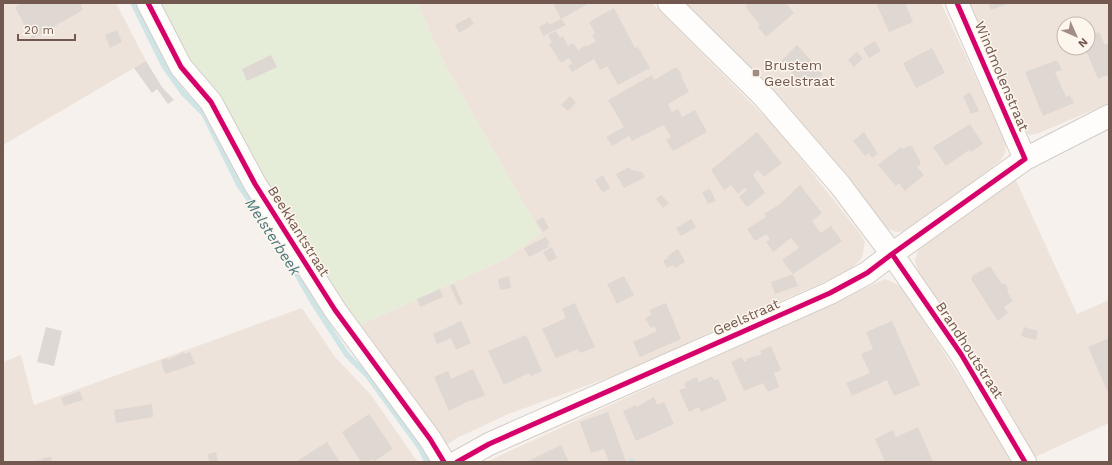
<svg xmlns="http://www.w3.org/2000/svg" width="1112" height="465" font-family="'Work Sans',sans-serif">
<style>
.residential{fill:#eee3da;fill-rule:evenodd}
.green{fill:#e5ecd8}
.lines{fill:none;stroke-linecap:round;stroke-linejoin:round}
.stream{stroke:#cfe5e5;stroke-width:5.5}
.building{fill:#dfd7d2}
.minor-casing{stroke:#d3cdc7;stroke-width:24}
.minor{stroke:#fefdfc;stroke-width:22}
.cycleway-casing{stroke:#fdf6ee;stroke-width:8}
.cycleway{stroke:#d6006c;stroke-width:5}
.poi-dot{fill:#a08e85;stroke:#fdf6ee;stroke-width:1.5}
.labels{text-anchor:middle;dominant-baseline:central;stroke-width:3;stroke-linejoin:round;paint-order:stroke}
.poi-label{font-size:14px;fill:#72584e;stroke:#fdf6ee;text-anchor:start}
.street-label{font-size:14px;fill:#72584e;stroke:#fdf6ee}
.water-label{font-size:15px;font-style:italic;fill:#47777c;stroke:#fdf6ee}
</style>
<rect width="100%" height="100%" fill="#f6f1ec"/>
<path class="residential" d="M3,3H116L146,61L3,145Z
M417,3H652L779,131L859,232L865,242L862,258L849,271L714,330L646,364L506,415L457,438L442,448L356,327L503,260L541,234L444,63Z
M682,3H941L1006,142L1005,153L1000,161L919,224L904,231L896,232L884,227Z
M964,3H1109V103L1039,133L1030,135L1017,125ZM1064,24H1088V48H1064Z
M1015,178L1077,314L1109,300V423L1033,458L919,275L915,260L919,248Z
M885,279L901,286L1015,462L488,461Z
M302,308L335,357L371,395L417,461L3,462V362L21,355L34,405Z"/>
<path class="green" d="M154,3H417L444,63L541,234L503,260L356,327Z"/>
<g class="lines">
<path class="stream" d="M133,3L164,66L183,93L204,114L240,187L275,235L312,301L347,355L367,375L421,449L427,462
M632,461L633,462"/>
</g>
<path class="building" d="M23,3H80L83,10L32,39L15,7Z
M553,3H585L586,5L561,19L566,25L543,36L539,27L548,22L549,25L561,19Z
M749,3H786L794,13L766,37L758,27L760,25L745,6Z
M876,3H905L913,22L889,32Z
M988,3H1010L991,10Z
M614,8L635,48L638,47L650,68L618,85L607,66L600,70L594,59L572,72L568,66L572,63L569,58L561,63L549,44L552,42L548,35L556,31L560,38L563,36L568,46L573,43L578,50L586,45V47L596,41L592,35L595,33L589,22Z
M470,17L474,24L459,33L455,25Z
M117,30L122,42L110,48L105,35Z
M1099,32L1105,45L1109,43V78L1107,75L1098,79L1085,48H1088V37Z
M875,41L881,51L869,58L863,48Z
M797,45L823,74L810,86L807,83L804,86L781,61Z
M932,48L945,73L916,88L903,63Z
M857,52L863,58L854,67L848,60Z
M271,55L277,67L247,81L242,69Z
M1057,60L1062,70L1055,72L1066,97L1070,95L1074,103L1043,116L1025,72Z
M146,61L162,87L174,100L168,104L157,89L152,93L134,68Z
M676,67L681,73V76L689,92L668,104L672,112L678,109L682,117L695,110L707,132L673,151L666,140L671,137L664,125L632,141L629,136L612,146L606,137L624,127L608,100L652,75L654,80Z
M970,92L979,111L971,114L963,96Z
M570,96L576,103L568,111L561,105Z
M970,124L983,144L971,152L969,150L946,166L933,147Z
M757,132L782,163L764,177L758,170L753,175L765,193L747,207L739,197L747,190L745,188L738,194L731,185L724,190L711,170Z
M864,132L878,154L872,158L869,153L865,156L853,141Z
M908,146H912L920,161V165L917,167L924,175L905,191L899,183L896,186L878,165L901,147L903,149Z
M629,167L631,170L642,172L645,177L624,188L616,174Z
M603,175L610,188L603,193L595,180Z
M800,185L822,213L812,221L821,233L831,226L842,241L793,274L782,260L799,248L791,238L773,252L766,242L770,239L766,234L755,241L747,229L766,217L764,214L780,204Z
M710,189L716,201L708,204L702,192Z
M661,195L669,203L663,208L656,199Z
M543,217L549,228L543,232L536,221Z
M691,219L696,227L681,236L676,228Z
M546,237L550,243L547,244L549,247L529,257L524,248Z
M552,247L557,258L549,262L543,252Z
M678,249L685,262L675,268L673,265L667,268L663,261L668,258L667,256Z
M990,266L1001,283L1007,285L1008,293L1013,301L1004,307L1008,313L998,321L971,279L973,275Z
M793,274L798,286L775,294L771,282Z
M509,276L511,288L500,290L498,279Z
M624,276L634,295L617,304L607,284Z
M454,284L463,304L459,305L450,286Z
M440,289L443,297L420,307L417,299Z
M575,303L595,347L580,353L578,349L556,358L542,329L566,318L562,309Z
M666,303L681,339L640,357L633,342L657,331L654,326L651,328L645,318L652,315L649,310Z
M461,321L471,343L456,350L451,338L437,344L433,334Z
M892,321L920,385L894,396L887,380L852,396L846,383L870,373L861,354L873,349L866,332Z
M46,327L62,331L54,366L37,362Z
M1024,327L1038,331L1036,340L1021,336Z
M526,335L542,371L531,376L529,373L504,385L488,351Z
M1109,338V395L1088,347Z
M771,346L781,370L774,373L779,387L768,392L763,383L744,391L731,362L742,357L744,362L747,361L746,359L762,354L760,351Z
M184,352V354L190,352L195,364L165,374L161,362L162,360L167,358L168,360Z
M473,369L485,395L472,401L471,400L449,411L434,377L448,371L451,379Z
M712,376L714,380L718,379L727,400L701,412L699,407L689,412L679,390L686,388L684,383L696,377L699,382Z
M80,391L83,400L64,406L61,398Z
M654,397L657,405L664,402L674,424L636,441L623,411L636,405L637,407Z
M152,404L153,417L116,423L114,410Z
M608,412L626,462H609L604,449L591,453L580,422Z
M369,414L393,449L373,462L372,459L368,462H361L342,432Z
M918,427L933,462H885L875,439L893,430L896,437Z
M327,442L340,462H296L308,454Z
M561,445L569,462H526Z
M216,452L218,462H209L208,454Z
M51,457L52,462H31L43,459V458Z"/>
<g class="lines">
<defs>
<path id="minor" d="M148,3L181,67L211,102L255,184L335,310L430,439L444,462
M669,3L764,97L840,185L892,254L961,354L1025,462
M957,3L1025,159
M457,462L489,444L830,293L867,273L892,254L1025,159L1109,116"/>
</defs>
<use href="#minor" class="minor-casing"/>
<use href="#minor" class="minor"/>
<defs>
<path id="cycleway" d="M148,3L181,67L211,102L255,184L335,310L430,439L444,462
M892,254L961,354L1025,462
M457,462L489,444L830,293L867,273L892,254L1025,159L957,3"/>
</defs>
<use href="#cycleway" class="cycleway-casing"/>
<use href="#cycleway" class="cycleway"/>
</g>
<rect class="poi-dot" x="752" y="69" width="8" height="8" rx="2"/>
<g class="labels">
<g class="poi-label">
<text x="764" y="65">Brustem<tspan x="764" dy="16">Geelstraat</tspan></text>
</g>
<g class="street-label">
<text transform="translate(1002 76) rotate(67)">Windmolenstraat</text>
<text transform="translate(299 231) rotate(58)">Beekkantstraat</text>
<text transform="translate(746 317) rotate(-24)">Geelstraat</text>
<text transform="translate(970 350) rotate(57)">Brandhoutstraat</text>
</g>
<g class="water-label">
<text transform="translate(273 237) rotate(57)">Melsterbeek</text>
</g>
</g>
<rect width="1112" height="465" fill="none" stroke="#72584e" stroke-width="8"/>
<g transform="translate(1076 36) rotate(135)"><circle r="19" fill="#fdf6ee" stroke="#c5b7ae"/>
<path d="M0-3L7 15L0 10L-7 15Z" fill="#a08e85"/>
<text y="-6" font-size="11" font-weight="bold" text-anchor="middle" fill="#72584e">N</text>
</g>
<path d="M18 34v6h57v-6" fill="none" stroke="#72584e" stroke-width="2"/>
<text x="24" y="34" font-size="12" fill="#72584e" stroke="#fdf6ee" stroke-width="3" paint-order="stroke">20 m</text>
</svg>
